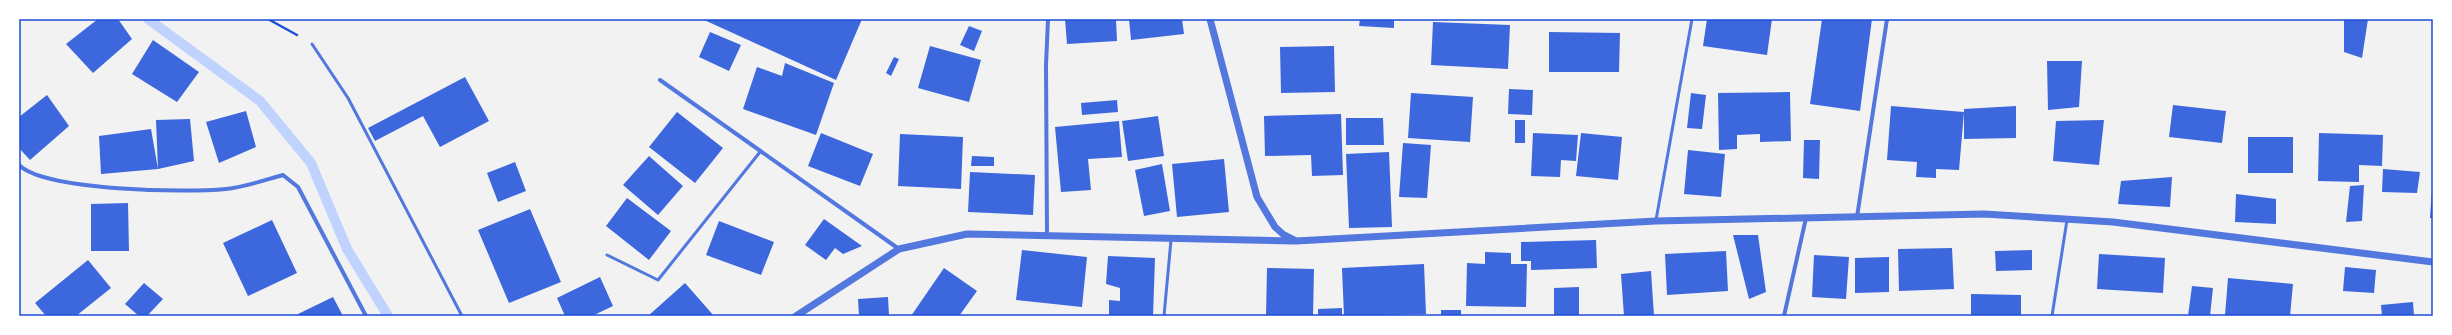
<svg xmlns="http://www.w3.org/2000/svg" width="2452" height="335" font-family="'Space Grotesk',sans-serif">
<style>
.lines{fill:none;stroke-linecap:round;stroke-linejoin:round}
.stream{stroke:#bfd3fe;stroke-width:10}
.building{fill:#3d67dc}
.path{stroke:#1d4ed8;stroke-width:2.5}
.service{stroke:#5277de;stroke-width:3}
.minor{stroke:#5277de;stroke-width:4}
.tertiary{stroke:#5277de;stroke-width:7}
.neatline{fill:none;stroke:#1d4ed8;stroke-width:1.5}
</style>
<rect width="100%" height="100%" fill="#f2f2f2"/>
<g class="lines">
<path class="stream" d="M148,19L260,101L311,163L347,249L388,316"/>
</g>
<path class="building" d="M98,19H118L132,39L93,73L66,44Z
M702,19H862L836,80Z
M1065,19H1116L1117,41L1067,44Z
M1129,19H1182L1184,34L1131,40Z
M1360,19H1394V28L1359,26Z
M1707,19H1772L1767,55L1703,46Z
M1822,19H1872L1860,111L1810,104Z
M2344,19H2368L2362,58L2344,52Z
M1433,22L1510,25L1508,69L1431,65Z
M969,26L982,31L974,51L960,45Z
M710,32L741,45L729,71L699,57Z
M1549,32L1620,33L1619,72H1549Z
M153,40L199,72L177,102L132,74Z
M930,46L981,60L969,102L918,88Z
M1334,46L1335,92L1281,93L1280,47Z
M894,57L899,59L891,76L886,73Z
M2047,61H2082L2079,107L2048,110Z
M785,63L834,83L816,135L743,109L757,67L782,76Z
M465,77L489,121L440,147L423,116L375,141L368,128Z
M1509,89L1533,90L1532,115L1508,114Z
M1790,92L1791,141L1760,142V134L1737,135V149L1719,150L1718,93Z
M1411,93L1473,97L1470,142L1408,138Z
M1691,93L1706,95L1702,129L1687,128Z
M47,95L69,126L30,160L19,148V117Z
M1117,100L1118,112L1082,115L1081,103Z
M2173,105L2226,111L2222,143L2169,137Z
M1891,106L1964,112L1959,170L1936,169V178L1916,177L1917,162L1887,160Z
M2016,106V138L1964,139V109Z
M246,111L256,147L219,163L206,122Z
M677,112L723,148L695,183L649,147Z
M1341,114L1343,175L1312,176L1311,155L1265,156L1264,116Z
M1158,116L1164,156L1128,161L1122,121Z
M1346,118H1383L1384,145H1346Z
M190,119L194,161L158,169L101,174L99,136L151,129L158,169L156,120Z
M1515,120H1525V143H1515Z
M2104,120L2099,165L2053,161L2056,121Z
M1119,121L1122,157L1088,159L1091,190L1061,192L1055,127Z
M821,133L873,154L860,186L808,166Z
M1533,133L1578,135L1576,161L1561,160L1560,177L1531,176Z
M1581,133L1622,137L1618,180L1576,176Z
M2319,133L2383,135L2382,166L2359,165V182L2318,181Z
M900,134L963,137L961,189L898,186Z
M2248,137H2293V173H2248Z
M1804,140H1820L1819,179L1803,178Z
M1403,143L1431,145L1427,198L1399,197Z
M1688,150L1725,154L1721,197L1684,194Z
M1389,152L1392,227L1349,228L1346,154Z
M649,156L683,186L658,215L623,185Z
M972,156L994,157V166H971Z
M1224,159L1229,212L1177,217L1172,164Z
M515,162L526,191L498,202L487,173Z
M1162,164L1170,211L1144,216L1135,170Z
M2383,169L2420,172L2417,193L2382,192Z
M970,172L1035,175L1033,215L968,212Z
M2172,177L2170,207L2118,204L2121,181Z
M2364,185L2362,221L2346,222L2350,186Z
M2432,189H2433V218H2430Z
M2236,194L2276,199V224L2235,222Z
M627,198L671,231L649,260L606,226Z
M128,203L129,251H91V204Z
M530,209L561,282L509,303L478,230Z
M824,219L862,246L843,254L835,248L826,260L805,245Z
M272,220L297,273L248,296L223,243Z
M719,221L774,242L761,275L706,255Z
M1733,235H1758L1766,292L1749,299Z
M1596,240L1597,268L1531,270V261H1521V242Z
M1952,248L1954,289L1899,291L1898,249Z
M1022,250L1087,257L1082,307L1016,300Z
M2032,250V270L1996,271L1995,251Z
M1726,251L1728,291L1667,295L1665,254Z
M1485,252L1511,253V264H1527L1526,307L1466,306L1467,263L1485,264Z
M2099,254L2165,258L2163,293L2097,289Z
M1814,255L1849,257L1846,299L1812,297Z
M1108,256L1155,258L1153,316H1109V300L1120,301V288L1106,284Z
M1889,257V292L1855,293V258Z
M88,260L111,288L76,316H46L35,303Z
M1424,264L1426,314L1344,316L1342,268Z
M2345,267L2376,270L2374,293L2343,291Z
M944,268L977,291L959,316H911Z
M1267,268L1314,269L1313,316H1266Z
M1651,271L1654,316H1624L1621,274Z
M600,277L613,306L592,316H565L557,298Z
M2228,278L2293,284L2290,316L2225,315Z
M144,283L163,299L147,316H139L125,304Z
M685,283L714,316H648Z
M2192,286L2213,288L2210,316H2188Z
M1579,287V316H1554V288Z
M1971,294L2021,295V316H1971Z
M333,297L343,316H299L298,314Z
M888,297L889,316H859L858,299Z
M2413,302L2414,316H2382L2381,305Z
M1342,308V316H1318V309Z
M1441,310H1461V316H1441Z"/>
<g class="lines">
<path class="path" d="M268,19L297,35"/>
<path class="service" d="M312,44L348,98L462,316
M1656,220L1692,19
M607,255L658,280L760,152
M1164,316L1171,240
M2052,316L2067,220"/>
<path class="minor" d="M660,80L899,249
M19,165C46,191 187,193 226,189C245,187 265,180 283,175L298,187L366,316
M1857,217L1887,19
M1047,236L1046,65L1048,19
M1784,316L1806,218"/>
<path class="tertiary" d="M1210,19L1257,197L1275,227L1284,235L1296,241L1656,221L1984,214L2113,222L2433,262
M796,316L899,249L967,234L1293,241"/>
</g>
<rect width="2452" height="335" fill="none" stroke="#ffffff" stroke-width="40"/>
<rect x="20" y="20" width="2412" height="295" class="neatline"/>
</svg>
